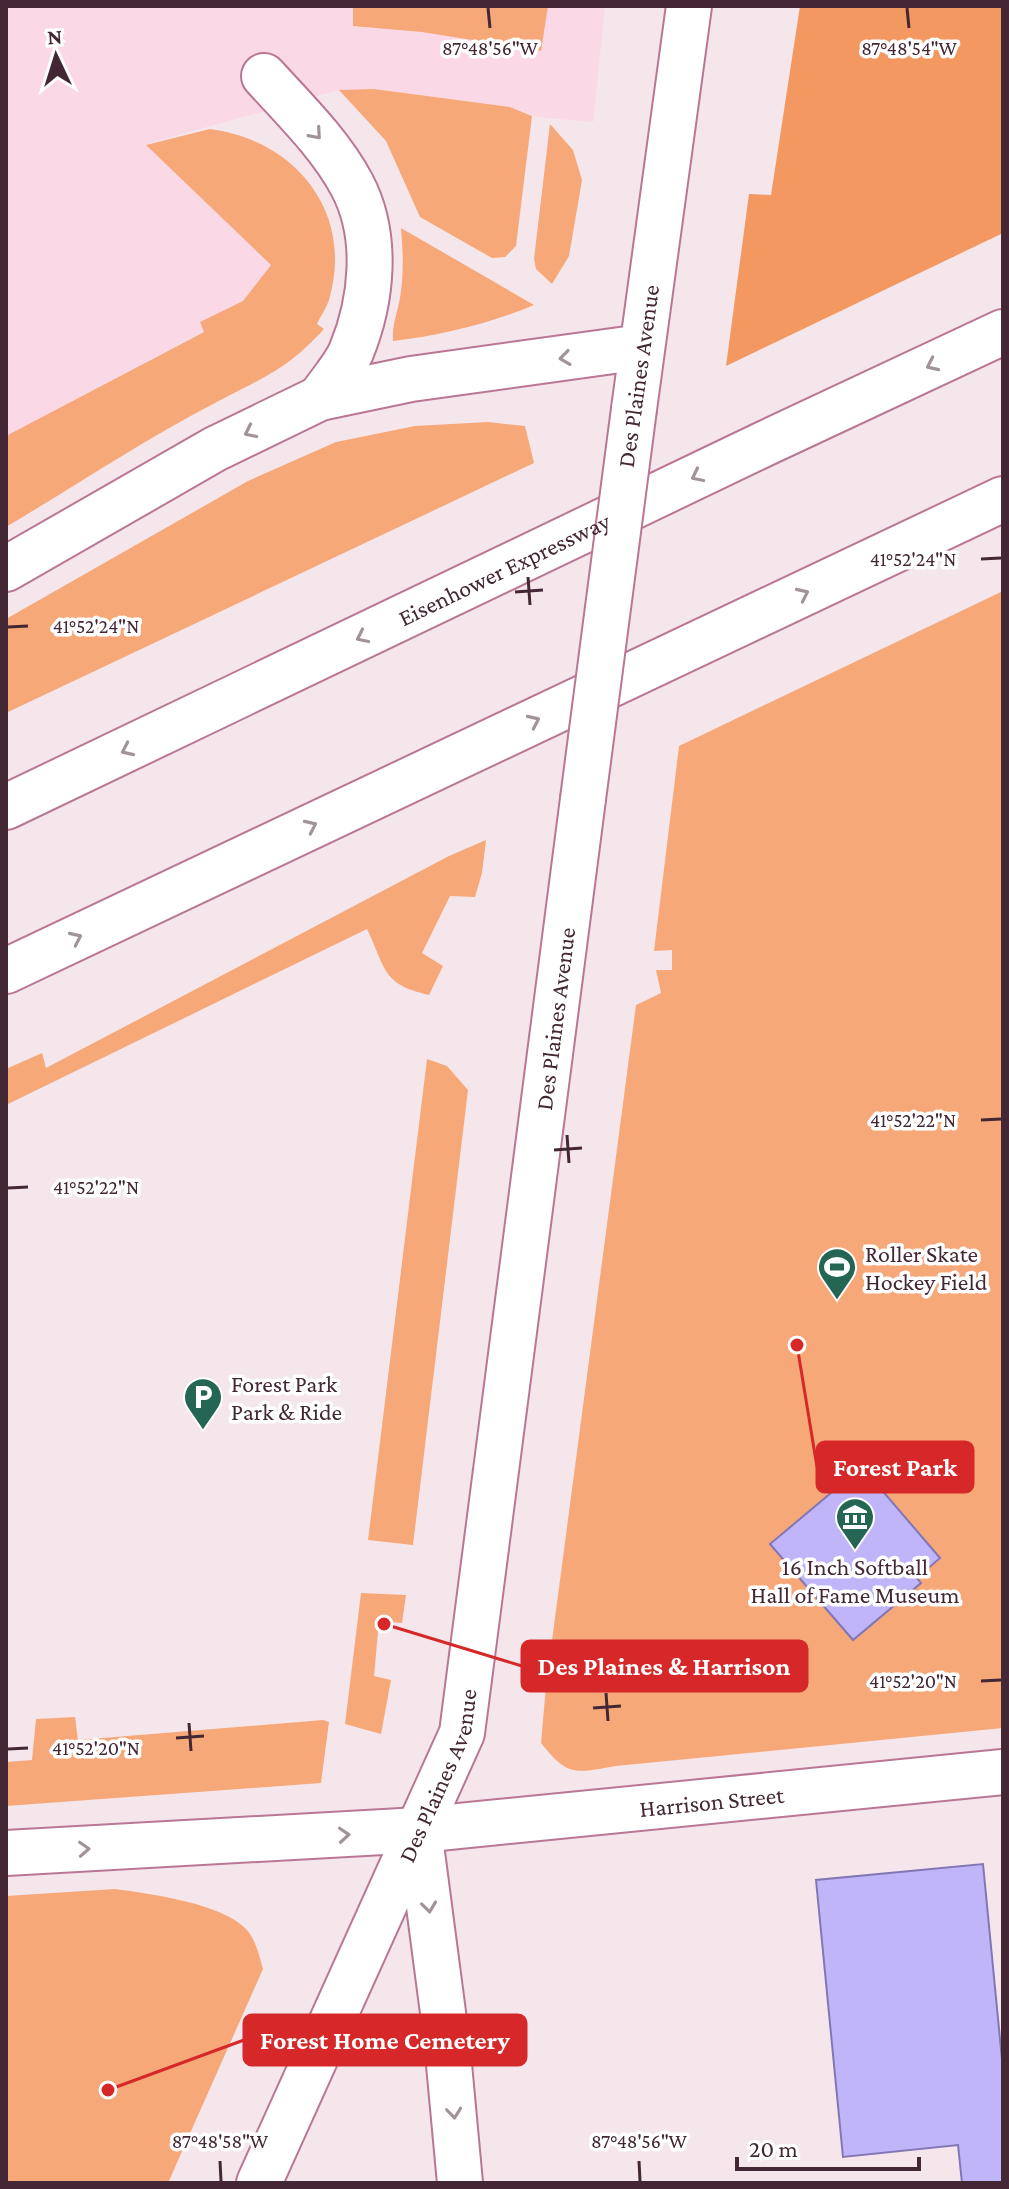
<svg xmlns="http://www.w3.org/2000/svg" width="1009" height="2189" font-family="'Crimson Pro',serif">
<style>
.built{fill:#fad8e6}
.green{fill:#f7a879}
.forest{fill:#f39860}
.building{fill:#c0b5f8;stroke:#8277b5;stroke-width:2}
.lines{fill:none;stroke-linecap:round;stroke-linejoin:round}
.minor-casing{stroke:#ba7695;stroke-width:48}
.tertiary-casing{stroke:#ba7695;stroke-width:48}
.secondary-casing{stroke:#ba7695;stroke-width:48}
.motorway-casing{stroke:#ba7695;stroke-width:48}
.minor{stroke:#fff;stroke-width:44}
.tertiary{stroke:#fff;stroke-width:44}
.secondary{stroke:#fff;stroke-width:44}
.motorway{stroke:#fff;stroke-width:44}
.secondary-bridge-casing{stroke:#ba7695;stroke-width:48;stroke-linecap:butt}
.secondary-bridge{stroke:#fff;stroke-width:44}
.oneway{stroke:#a1939a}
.ticks{fill:none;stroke:#432734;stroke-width:3}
.labels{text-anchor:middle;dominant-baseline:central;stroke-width:7;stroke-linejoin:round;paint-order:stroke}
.street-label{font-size:24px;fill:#432734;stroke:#fff}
.poi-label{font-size:24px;fill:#432734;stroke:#fff;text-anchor:start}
.ticks-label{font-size:20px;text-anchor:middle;fill:#432734;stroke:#fff;stroke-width:7;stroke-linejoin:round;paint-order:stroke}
.leader{fill:none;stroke:#d62828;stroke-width:3}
.callout-dot{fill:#d62828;stroke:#fff;stroke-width:3}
.callout{fill:#d62828;stroke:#d62828;stroke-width:3}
.callout-label{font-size:26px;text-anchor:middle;font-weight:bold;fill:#fff}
</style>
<rect width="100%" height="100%" fill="#f5e6ec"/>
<path class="built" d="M6,6H605L593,122L538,117L510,107L374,89L339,90L147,144L271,265L243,301L201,321L204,331L6,436Z"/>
<path class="green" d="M353,6H548L541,51L422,32L353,26Z
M374,89L510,107L532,116L516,246L505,257L492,258L420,217L386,141L339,90Z
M550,124L573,150L582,180L569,256L552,284L536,269L534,259Z
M210,129C294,140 353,210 330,296C328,306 321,315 317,324L324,329C285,372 261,378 213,404C142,441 75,486 6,527V436L204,332L200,322L243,301L271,265L146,145Z
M401,228L534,305C488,324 442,335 393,341C392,325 397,314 400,298C404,274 403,252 401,228Z
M488,422L525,426L534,463L6,713V619L248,481L336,442L415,426Z
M1003,591V1728L616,1766C575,1773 568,1777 541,1743L546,1686L636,1005L661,993L656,970H672V950L654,951L679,746Z
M486,840L482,873L475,897L450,896L422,953L443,966L429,995C381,984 386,968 367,929L6,1105V1069L42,1053L46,1068L449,856Z
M427,1059L447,1066L468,1090L413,1545L368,1540Z
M361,1593L406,1595L402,1623L379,1621L374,1676L391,1680L381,1734L345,1724Z
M75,1717L78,1740L323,1720L329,1722L321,1783L6,1806V1762L32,1760L36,1719Z
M115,1889C151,1894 221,1903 246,1929C256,1940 259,1955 263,1969L168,2183H6V1896Z"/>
<path class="forest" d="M800,6H1003V233L726,366L749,194L771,195Z"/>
<path class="building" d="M862,1467L940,1558L917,1578L921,1583L853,1640L770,1544Z
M983,1864L1003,2070V2183H962L958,2145L843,2157L816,1880Z"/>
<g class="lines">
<defs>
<path id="minor" d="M419,1830L447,2043L460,2183"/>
<g id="tertiary">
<path id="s1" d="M419,1830L1003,1772"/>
</g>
<g id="secondary">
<path d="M634,409L689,6"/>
<path id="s2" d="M259,2183L462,1733L583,799"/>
</g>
<g id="motorway">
<path d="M264,76C295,110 330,144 352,185C379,236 372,301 351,352C344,368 330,383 320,398"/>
<path d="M6,569L215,449L320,398L411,379L642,347"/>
<path id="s3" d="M6,807L766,443L1003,332"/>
<path d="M6,971L1003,499"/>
<path d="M6,1853L419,1830"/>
</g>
</defs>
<use href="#minor" class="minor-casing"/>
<use href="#tertiary" class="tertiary-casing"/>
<use href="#secondary" class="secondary-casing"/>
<use href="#motorway" class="motorway-casing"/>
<use href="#minor" class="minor"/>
<use href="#tertiary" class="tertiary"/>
<use href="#secondary" class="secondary"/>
<use href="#motorway" class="motorway"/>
<defs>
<path id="secondary-bridge" d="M583,799L634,409"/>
</defs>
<use href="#secondary-bridge" class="secondary-bridge-casing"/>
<use href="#secondary-bridge" class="secondary-bridge"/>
</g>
<defs><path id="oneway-chevron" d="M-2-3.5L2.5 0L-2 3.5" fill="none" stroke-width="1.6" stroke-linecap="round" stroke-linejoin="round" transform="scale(2)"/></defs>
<g class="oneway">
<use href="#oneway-chevron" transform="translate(316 134) rotate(49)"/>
<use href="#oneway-chevron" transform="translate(565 358) rotate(172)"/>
<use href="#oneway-chevron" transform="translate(932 365) rotate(155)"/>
<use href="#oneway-chevron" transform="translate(250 432) rotate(154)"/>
<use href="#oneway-chevron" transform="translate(697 476) rotate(154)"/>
<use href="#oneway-chevron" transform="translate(803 594) rotate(-25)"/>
<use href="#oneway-chevron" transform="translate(362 637) rotate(154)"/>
<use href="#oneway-chevron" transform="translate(534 721) rotate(-25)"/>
<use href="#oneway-chevron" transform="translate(127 750) rotate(155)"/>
<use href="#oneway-chevron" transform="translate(311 826) rotate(-25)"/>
<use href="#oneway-chevron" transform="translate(76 938) rotate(-25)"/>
<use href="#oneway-chevron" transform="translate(344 1835) rotate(-4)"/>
<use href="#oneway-chevron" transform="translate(84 1849) rotate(-3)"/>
<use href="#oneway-chevron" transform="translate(429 1907) rotate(83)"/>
<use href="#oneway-chevron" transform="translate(454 2113) rotate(84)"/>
</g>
<path class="ticks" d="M488,8L490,28M907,8L909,28M981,559L1001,558M528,577L530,605M515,592L543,590M8,627L28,626M981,1120L1001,1119M567,1135L569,1163M554,1150L582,1148M8,1188L28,1187M981,1681L1001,1680M606,1693L608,1721M593,1708L621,1706M189,1723L191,1751M176,1738L204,1736M8,1749L28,1748M220,2161L221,2181M639,2161L640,2181"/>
<defs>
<symbol id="stadium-pin" viewBox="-11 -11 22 30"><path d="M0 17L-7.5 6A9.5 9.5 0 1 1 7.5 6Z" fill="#256553" stroke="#fff"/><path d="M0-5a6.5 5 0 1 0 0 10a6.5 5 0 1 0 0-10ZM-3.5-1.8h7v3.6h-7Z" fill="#fff"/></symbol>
<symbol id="parking-pin" viewBox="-11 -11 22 30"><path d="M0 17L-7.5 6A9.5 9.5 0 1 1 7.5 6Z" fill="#256553" stroke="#fff"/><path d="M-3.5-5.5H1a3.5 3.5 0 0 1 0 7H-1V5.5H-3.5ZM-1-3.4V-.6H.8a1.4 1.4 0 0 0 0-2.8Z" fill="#fff"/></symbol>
<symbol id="museum-pin" viewBox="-11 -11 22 30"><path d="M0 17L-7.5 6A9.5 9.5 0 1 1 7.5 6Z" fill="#256553" stroke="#fff"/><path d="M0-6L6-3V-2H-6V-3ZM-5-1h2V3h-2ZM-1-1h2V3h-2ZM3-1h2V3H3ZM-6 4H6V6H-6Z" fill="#fff"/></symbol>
</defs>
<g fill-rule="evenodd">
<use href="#stadium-pin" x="815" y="1245" width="44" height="60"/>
<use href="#parking-pin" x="181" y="1375" width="44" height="60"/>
<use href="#museum-pin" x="833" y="1495" width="44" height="60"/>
</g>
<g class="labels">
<g class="street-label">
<text transform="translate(638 376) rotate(-82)">Des Plaines Avenue</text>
<text stroke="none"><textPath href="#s3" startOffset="552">Eisenhower Expressway</textPath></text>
<text stroke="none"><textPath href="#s2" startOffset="1214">Des Plaines Avenue</textPath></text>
<text stroke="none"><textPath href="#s2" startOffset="446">Des Plaines Avenue</textPath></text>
<text stroke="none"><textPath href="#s1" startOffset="294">Harrison Street</textPath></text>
</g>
<g class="poi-label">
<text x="865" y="1253">Roller Skate<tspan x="865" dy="28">Hockey Field</tspan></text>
<text x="231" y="1383">Forest Park<tspan x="231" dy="28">Park &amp; Ride</tspan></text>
<text x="855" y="1566" text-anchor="middle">16 Inch Softball<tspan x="855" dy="28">Hall of Fame Museum</tspan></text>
</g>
</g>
<g class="ticks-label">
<text x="909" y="55">87°48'54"W</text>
<text x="490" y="55">87°48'56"W</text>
<text x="913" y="566">41°52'24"N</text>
<text x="96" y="633">41°52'24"N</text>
<text x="913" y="1127">41°52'22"N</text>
<text x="96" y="1194">41°52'22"N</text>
<text x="913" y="1688">41°52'20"N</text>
<text x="96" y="1755">41°52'20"N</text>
<text x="220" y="2148">87°48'58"W</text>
<text x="639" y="2148">87°48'56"W</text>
</g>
<path class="leader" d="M797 1345L817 1467M384 1624L522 1666M108 2090L244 2040"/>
<g class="callout-dot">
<circle cx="797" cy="1345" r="8"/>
<circle cx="384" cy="1624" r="8"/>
<circle cx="108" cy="2090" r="8"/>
</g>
<g class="callout">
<rect x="817" y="1442" width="156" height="50" rx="8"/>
<rect x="522" y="1641" width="285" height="50" rx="8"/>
<rect x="244" y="2015" width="282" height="50" rx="8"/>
</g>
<g class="callout-label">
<text x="895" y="1476">Forest Park</text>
<text x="664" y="1675">Des Plaines &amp; Harrison</text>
<text x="385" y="2049">Forest Home Cemetery</text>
</g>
<rect width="1009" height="2189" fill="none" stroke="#432734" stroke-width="16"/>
<g transform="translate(56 56) rotate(356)" stroke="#ffffff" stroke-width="6" paint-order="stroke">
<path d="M0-6L14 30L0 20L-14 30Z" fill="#432734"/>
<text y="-12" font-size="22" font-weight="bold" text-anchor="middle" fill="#432734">N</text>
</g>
<path d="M737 2157v12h182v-12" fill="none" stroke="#432734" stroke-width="4"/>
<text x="749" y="2157" font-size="24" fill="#432734" stroke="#ffffff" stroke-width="6" paint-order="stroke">20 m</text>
</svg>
